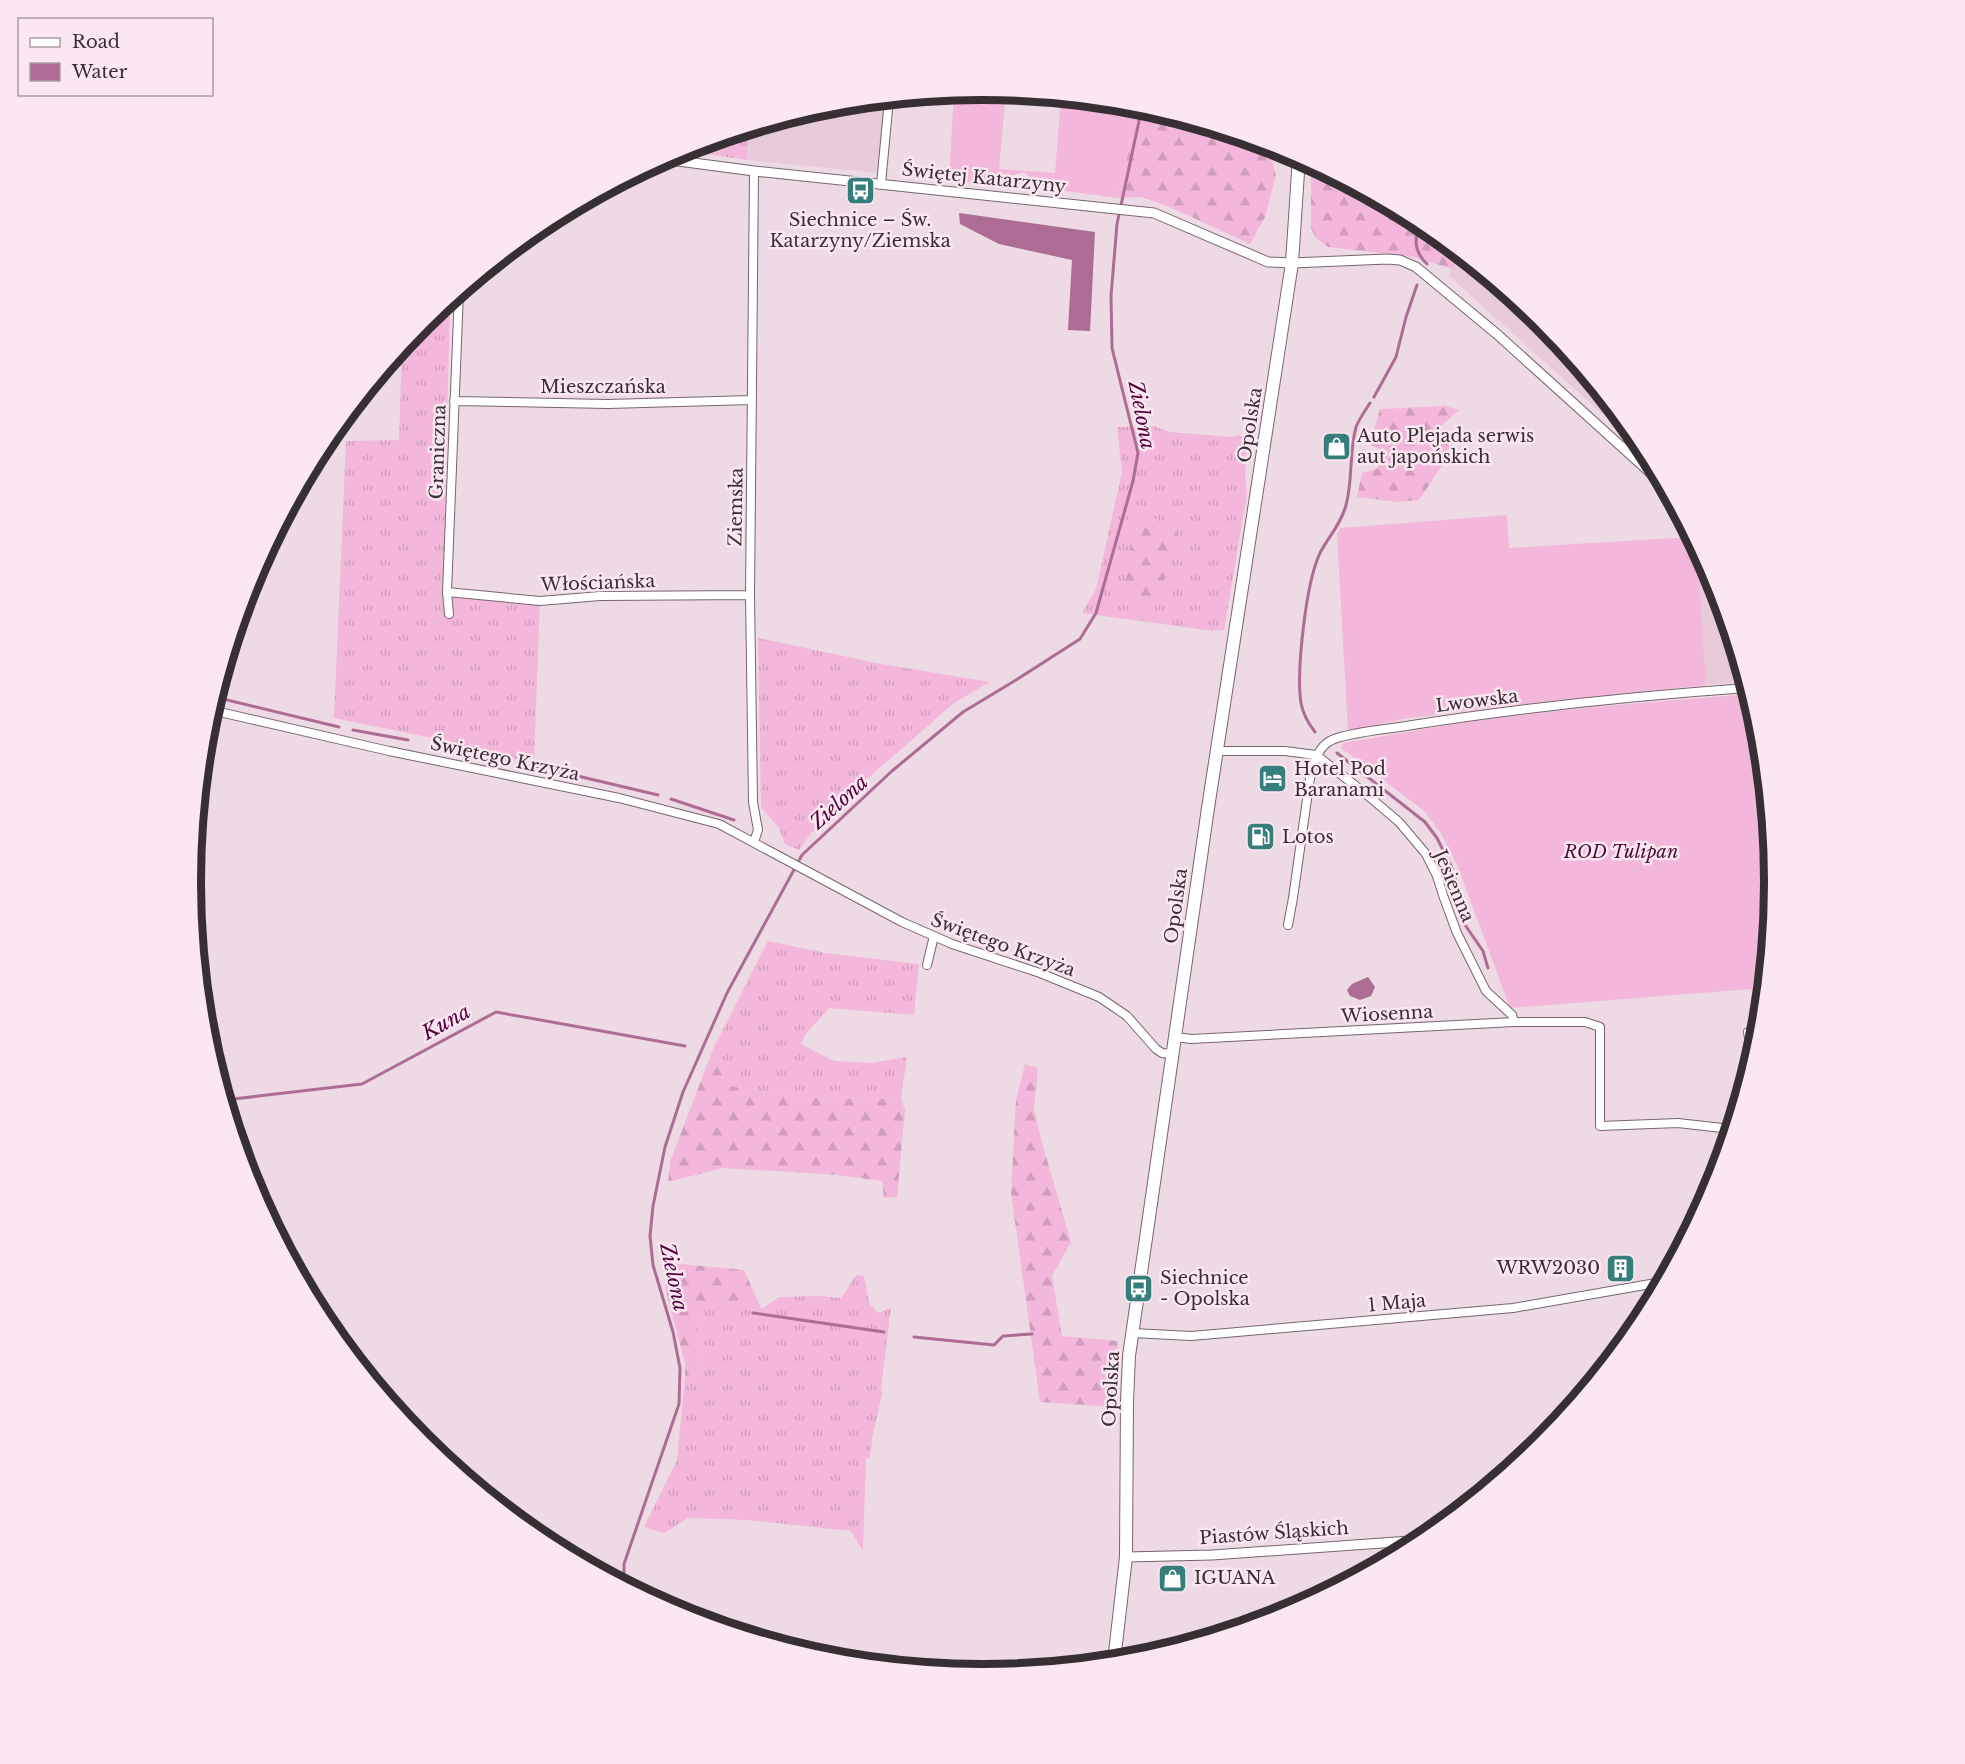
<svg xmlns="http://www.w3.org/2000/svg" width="1965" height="1764" font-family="'Libre Baskerville',serif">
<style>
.built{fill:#e7cbdb}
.grass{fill:url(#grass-tufts)}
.forest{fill:url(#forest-firs)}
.garden{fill:#f2b7da}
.water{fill:#ad6c94}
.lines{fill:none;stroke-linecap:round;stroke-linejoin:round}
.stream{stroke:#ad6c94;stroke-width:3}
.minor-casing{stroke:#76656f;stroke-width:10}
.tertiary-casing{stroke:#76656f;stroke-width:11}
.primary-casing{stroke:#76656f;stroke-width:14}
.minor{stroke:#fff;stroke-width:8}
.tertiary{stroke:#fff;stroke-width:9}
.primary{stroke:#fff;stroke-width:12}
.labels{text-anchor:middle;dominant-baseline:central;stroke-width:5;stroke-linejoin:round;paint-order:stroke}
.street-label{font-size:18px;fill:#372f33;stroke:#fbe7f2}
.poi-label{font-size:18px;fill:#372f33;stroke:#fbe7f2;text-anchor:start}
.park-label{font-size:18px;font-style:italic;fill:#490d37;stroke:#fbe7f2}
.water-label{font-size:20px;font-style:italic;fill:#54013e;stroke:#fbe7f2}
.rim{fill:none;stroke:#372f33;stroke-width:8}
</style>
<defs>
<pattern id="grass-tufts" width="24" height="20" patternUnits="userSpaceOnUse" patternTransform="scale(1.5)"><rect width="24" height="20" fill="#f2b7da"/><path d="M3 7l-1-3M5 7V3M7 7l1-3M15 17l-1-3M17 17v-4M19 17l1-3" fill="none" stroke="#d09ebc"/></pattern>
<pattern id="forest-firs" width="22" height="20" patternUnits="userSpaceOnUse" patternTransform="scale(1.5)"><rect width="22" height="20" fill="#f2b7da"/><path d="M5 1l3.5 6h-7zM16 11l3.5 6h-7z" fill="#d09ebc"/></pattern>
</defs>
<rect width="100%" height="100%" fill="#eedae5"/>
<path class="built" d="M884,100L878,173L747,160L749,129L828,105Z
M1458,252L1543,322L1641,442L1649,456L1449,276Z
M1698,549L1714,579L1745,682L1706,685Z"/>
<path class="grass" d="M749,129L747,160L681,150Z
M450,299L443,610L453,598L540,601L534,762L432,743V738L334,718L346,441L399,440L402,347L423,322Z
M1153,426L1170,432L1231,437L1239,435L1247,439L1245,476L1247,494L1224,630L1213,631L1082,613L1096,589L1122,472L1117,427Z
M758,638L876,663L990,682L954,703L852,792L812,832L799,850L785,844L779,828L761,807Z
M768,941L825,953L919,964L914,1015L829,1008L805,1035L801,1044L834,1061L871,1063L907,1057L901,1099L802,1098L726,1085L713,1049Z
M856,1275L864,1276L869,1303L878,1313L891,1308L881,1390L882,1394L872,1439L870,1458L866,1459L863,1551L851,1531L748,1520L688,1518L664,1533L644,1527L677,1460L685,1377L696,1378L697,1326L710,1297L762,1309L779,1297L820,1296L841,1298Z"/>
<path class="forest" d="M1139,106L1267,145L1276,175L1265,217L1250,244L1170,207L1142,197L1118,198Z
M1311,164L1423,224L1458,252L1453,269L1414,257L1328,247L1316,238L1311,228Z
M1446,406L1459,410L1439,428L1452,451L1419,500L1397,502L1357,497L1362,473L1377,469L1382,450L1370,445L1380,409Z
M1136,515L1149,516L1176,528L1178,543L1165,578L1154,596L1121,597Z
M713,1049L726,1085L802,1098L901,1099L905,1110L897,1197L884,1198L882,1181L838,1175L723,1168L668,1182L670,1162Z
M1025,1064L1038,1068L1034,1109L1042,1143L1071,1242L1052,1276L1062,1336L1118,1341L1115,1407L1040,1402L1011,1193L1016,1100Z
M680,1264L744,1270L762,1310L710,1298L697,1326L696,1379L685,1377V1364L665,1287L666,1266Z"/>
<path class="garden" d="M983,90L1006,92L999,169L1055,173L1061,98L1139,106L1118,198L1035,187L1032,179L1024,172L1011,176L1005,186L949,180L954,93Z
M1507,515L1509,548L1692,537L1698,549L1706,685L1507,706L1403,719L1348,731L1337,534L1341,528Z
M1749,694L1759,728L1774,882L1764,988L1510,1008L1458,867L1441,833L1423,810L1341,748L1343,743L1478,720L1593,707Z"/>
<path class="water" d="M959,213L1095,232L1090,331L1068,330L1072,260L999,244L960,224Z
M1368,977L1375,987L1371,996L1360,1000L1350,996L1347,990L1352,984Z"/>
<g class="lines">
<path class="stream" d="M1419,221C1415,239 1413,251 1427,264
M1374,397L1396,357L1406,317L1417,285
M215,697L339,727
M353,730L408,740
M1315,732C1308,723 1303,714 1301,703C1296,672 1306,582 1320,553C1329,536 1341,524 1346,505C1353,480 1349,452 1356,427C1359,419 1365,411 1370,403
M1337,753L1425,822L1437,838L1452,868L1457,885V903L1463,922L1483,951L1488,968
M531,765L658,795
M671,799L734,820
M225,1100L362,1084L496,1012L685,1046
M753,1313L884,1332
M914,1337L994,1345L1003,1336L1032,1334
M624,1584V1564L679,1404L680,1368L673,1332L653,1265L650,1236L653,1206L665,1147L683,1092L727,993L802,855L892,771L963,712L1016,680L1080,639L1096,613L1133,481L1138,453L1112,348L1111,296L1117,224L1142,107"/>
<defs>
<path id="minor" d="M754,171L750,595L753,802L758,830L754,842
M881,184L889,99
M454,401L608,404L752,400
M447,592L540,601L600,596L750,595
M449,614L447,592L459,292
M211,710L389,751L619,798L719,824L902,922L952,944L1040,973L1099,997L1127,1016L1156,1049L1162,1053L1173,1054
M1218,751H1285L1316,755L1366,794L1399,822L1426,854L1437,876L1444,898L1457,933L1486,991L1512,1015L1514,1022
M1288,925L1293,898L1311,771C1315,760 1319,747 1330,741C1343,733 1389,729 1406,726C1519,708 1633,696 1747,688
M927,965L934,936
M1748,1032L1749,1038L1757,1045
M1176,1037L1191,1039L1514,1022H1585L1600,1027V1126L1678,1123L1731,1129
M1133,1333L1191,1336L1513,1308L1662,1282"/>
<path id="tertiary" d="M663,159L754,171L1154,213L1268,262L1292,263L1387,259L1400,260L1416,267L1498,335L1665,486
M1126,1557L1212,1555L1424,1540"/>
<path id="primary" d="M1114,1661L1126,1557L1127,1401L1129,1356L1208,808L1292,263L1299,157"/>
</defs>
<use href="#minor" class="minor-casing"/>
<use href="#tertiary" class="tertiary-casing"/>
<use href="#primary" class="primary-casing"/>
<use href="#minor" class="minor"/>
<use href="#tertiary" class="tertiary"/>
<use href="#primary" class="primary"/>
</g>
<defs>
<symbol id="bus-square" viewBox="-11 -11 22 22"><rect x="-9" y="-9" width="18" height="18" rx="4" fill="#367e7c" stroke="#fbe7f2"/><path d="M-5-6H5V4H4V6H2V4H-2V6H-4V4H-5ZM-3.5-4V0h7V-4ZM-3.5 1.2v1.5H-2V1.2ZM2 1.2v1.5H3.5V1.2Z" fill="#fff"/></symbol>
<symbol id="shop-square" viewBox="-11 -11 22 22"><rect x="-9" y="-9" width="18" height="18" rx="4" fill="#367e7c" stroke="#fbe7f2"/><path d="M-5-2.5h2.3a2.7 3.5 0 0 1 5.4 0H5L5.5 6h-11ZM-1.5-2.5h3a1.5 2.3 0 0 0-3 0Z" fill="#fff"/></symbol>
<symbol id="hotel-square" viewBox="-11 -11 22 22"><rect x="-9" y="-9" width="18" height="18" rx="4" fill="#367e7c" stroke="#fbe7f2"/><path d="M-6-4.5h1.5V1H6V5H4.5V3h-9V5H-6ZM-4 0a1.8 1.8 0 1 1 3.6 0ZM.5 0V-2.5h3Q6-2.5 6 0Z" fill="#fff"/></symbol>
<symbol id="fuel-square" viewBox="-11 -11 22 22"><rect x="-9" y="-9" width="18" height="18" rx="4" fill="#367e7c" stroke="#fbe7f2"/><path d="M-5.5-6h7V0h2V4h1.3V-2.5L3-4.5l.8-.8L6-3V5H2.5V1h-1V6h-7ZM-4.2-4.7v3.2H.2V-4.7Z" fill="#fff"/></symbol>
<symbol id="building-square" viewBox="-11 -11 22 22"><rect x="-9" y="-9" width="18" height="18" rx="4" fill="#367e7c" stroke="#fbe7f2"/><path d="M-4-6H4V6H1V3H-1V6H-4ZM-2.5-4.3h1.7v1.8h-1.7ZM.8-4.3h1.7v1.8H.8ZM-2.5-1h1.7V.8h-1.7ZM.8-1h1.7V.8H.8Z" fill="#fff"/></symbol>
</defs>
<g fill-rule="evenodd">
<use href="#bus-square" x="844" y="174" width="33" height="33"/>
<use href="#shop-square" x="1320" y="430" width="33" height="33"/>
<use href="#hotel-square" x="1256" y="762" width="33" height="33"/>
<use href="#fuel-square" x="1244" y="820" width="33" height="33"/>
<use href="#building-square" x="1604" y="1252" width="33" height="33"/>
<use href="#bus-square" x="1122" y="1272" width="33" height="33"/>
<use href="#shop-square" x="1156" y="1562" width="33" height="33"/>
</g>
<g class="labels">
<g class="street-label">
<text transform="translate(984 178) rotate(6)">Świętej Katarzyny</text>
<text x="603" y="387">Mieszczańska</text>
<text transform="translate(1250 425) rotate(-81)">Opolska</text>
<text transform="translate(438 452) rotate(-88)">Graniczna</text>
<text transform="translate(736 507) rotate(-89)">Ziemska</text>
<text transform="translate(598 583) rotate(-2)">Włościańska</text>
<text transform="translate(1477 701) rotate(-7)">Lwowska</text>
<text transform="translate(505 759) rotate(12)">Świętego Krzyża</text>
<text transform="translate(1454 886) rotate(67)">Jesienna</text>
<text transform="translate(1176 906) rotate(-82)">Opolska</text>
<text transform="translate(1003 945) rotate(20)">Świętego Krzyża</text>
<text transform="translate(1387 1014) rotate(-3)">Wiosenna</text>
<text transform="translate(1397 1303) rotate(-5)">1 Maja</text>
<text transform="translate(1111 1389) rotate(-87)">Opolska</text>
<text transform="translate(1274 1533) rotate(-4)">Piastów Śląskich</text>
</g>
<g class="poi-label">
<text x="860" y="220" text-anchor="middle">Siechnice – Św.<tspan x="860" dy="21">Katarzyny/Ziemska</tspan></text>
<text x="1357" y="436">Auto Plejada serwis<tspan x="1357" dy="21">aut japońskich</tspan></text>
<text x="1294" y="769">Hotel Pod<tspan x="1294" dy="21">Baranami</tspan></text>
<text x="1282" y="837">Lotos</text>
<text x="1600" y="1268" text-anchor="end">WRW2030</text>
<text x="1160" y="1278">Siechnice<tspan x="1160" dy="21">- Opolska</tspan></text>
<text x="1194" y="1578">IGUANA</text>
</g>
<g class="park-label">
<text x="1621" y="852">ROD Tulipan</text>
</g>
<g class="water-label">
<text transform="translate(1142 415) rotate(79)">Zielona</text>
<text transform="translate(839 802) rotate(-42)">Zielona</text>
<text transform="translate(446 1022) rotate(-29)">Kuna</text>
<text transform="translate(674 1277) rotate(78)">Zielona</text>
</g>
</g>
<path d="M0 0H1965V1764H0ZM982 100H983A781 781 0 0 1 1764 881V883A781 781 0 0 1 983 1664H982A781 781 0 0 1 201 883V881A781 781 0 0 1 982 100Z" fill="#fbe7f2" fill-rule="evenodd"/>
<path class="rim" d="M982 100H983A781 781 0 0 1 1764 881V883A781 781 0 0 1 983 1664H982A781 781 0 0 1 201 883V881A781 781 0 0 1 982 100Z"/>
<rect x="18" y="18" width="195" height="78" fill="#fbe7f2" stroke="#ad9da6" stroke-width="1.5"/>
<rect x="30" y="38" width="30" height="9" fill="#ffffff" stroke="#ad9da6" stroke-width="1.5"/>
<text x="72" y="48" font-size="18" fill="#372f33">Road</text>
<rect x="30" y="63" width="30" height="18" fill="#ad6c94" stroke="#ad9da6" stroke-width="1.5"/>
<text x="72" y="78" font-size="18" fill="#372f33">Water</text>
</svg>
